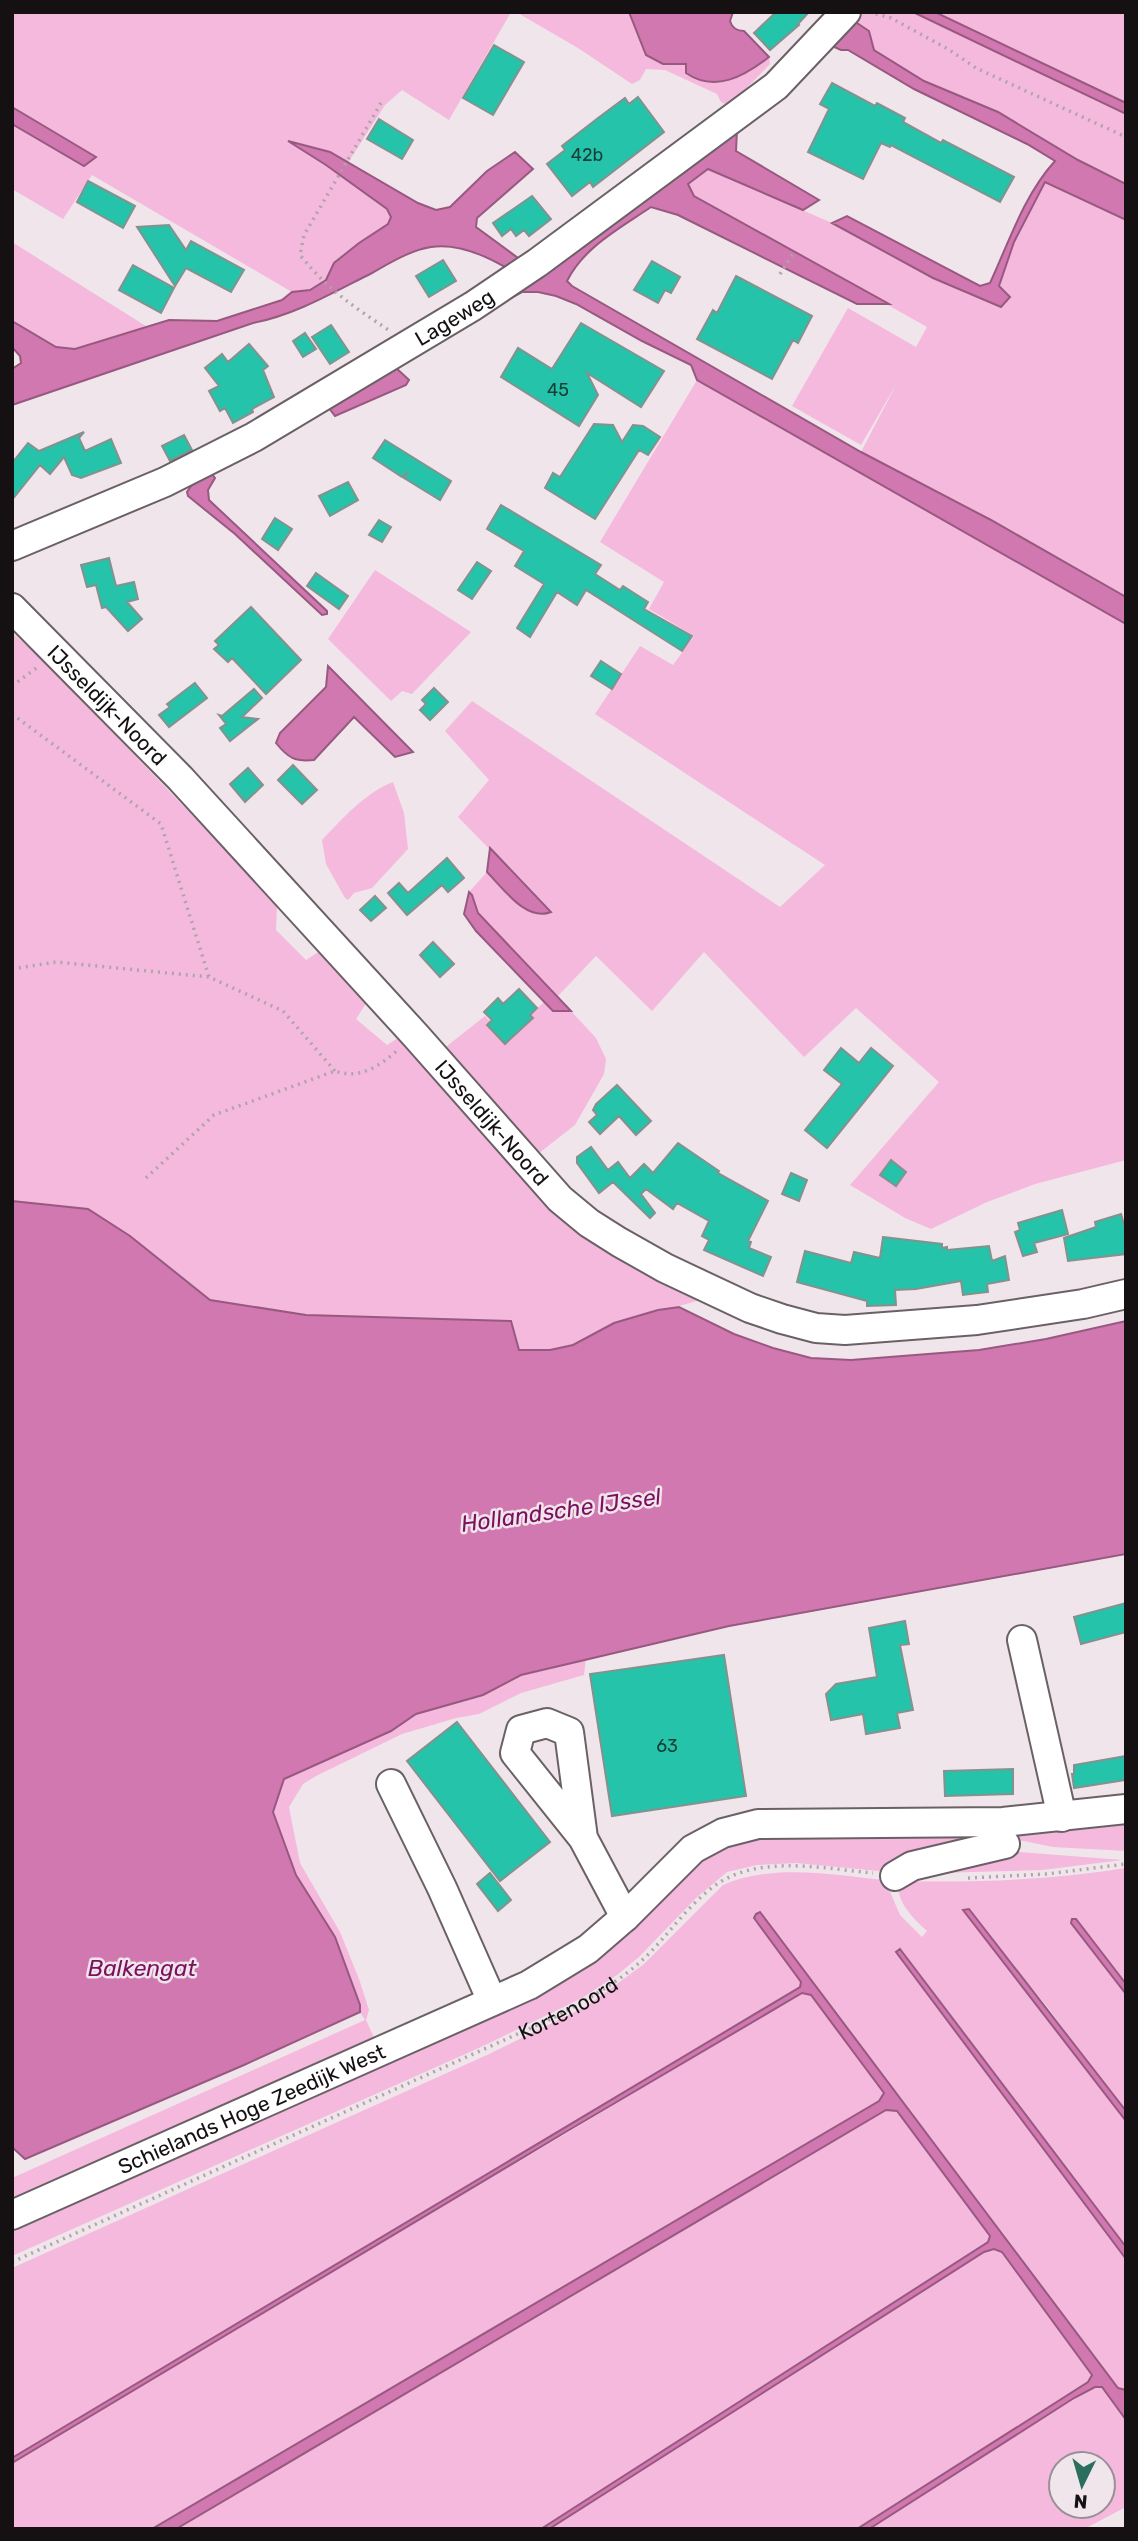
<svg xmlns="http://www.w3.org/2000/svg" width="1138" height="2541" font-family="Rubik,sans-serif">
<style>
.green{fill:#f4b9dc;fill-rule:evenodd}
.water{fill:#d078af;stroke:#985980;stroke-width:2}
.building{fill:#25c3a9;stroke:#85918e;stroke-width:2}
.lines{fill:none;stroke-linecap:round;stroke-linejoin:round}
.minor-casing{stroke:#6a6166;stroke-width:32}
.path{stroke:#ada5a9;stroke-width:3.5;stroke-dasharray:2 5;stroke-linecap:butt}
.minor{stroke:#fff;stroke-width:28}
.labels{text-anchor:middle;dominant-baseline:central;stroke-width:5;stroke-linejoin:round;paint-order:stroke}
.number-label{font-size:18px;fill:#193e38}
.street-label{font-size:21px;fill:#151113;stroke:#f0e5eb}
.water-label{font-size:23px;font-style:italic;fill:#7b105e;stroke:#f0e5eb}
</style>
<rect width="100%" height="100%" fill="#f0e5eb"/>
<path class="green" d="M12,12H511L449,120L402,90L385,105L340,175L387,209L392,217C382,235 350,246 335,262C330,268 329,277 324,282C314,290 305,291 292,292L92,175L63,219L12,189V124L83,166L95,157L12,107Z
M516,12H629L646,55L663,64H686L687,69L741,76L769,57L770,64L729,106L721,102L717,94L665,70L646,69L640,80L632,84L578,48Z
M861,12H1126V184L1078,160L998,112L924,81L874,50L869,31L854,21Z
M708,169L832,223L933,278L1010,297L999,286L1014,242L1045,182L1126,220V597L991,520L861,452L897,383L861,445L792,406L848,308L916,347L927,327L694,196L688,184Z
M12,242L149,328C124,335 81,355 56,347C41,343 25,330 12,321Z
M697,380L1126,624V1160L1035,1184L987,1202L931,1229L905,1218L850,1185L939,1082L856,1008L804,1057L704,952L652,1011L596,956L558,996L478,913L472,895L469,892L487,872C503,888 526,922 551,912L458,817L489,780L445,731L472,701L780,907L825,865L595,714L640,646L673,665L694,636L649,609L664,582L600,542Z
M375,570L471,632L412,694L402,691L391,701L328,639Z
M12,633L38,655L277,903L276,930L306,960L320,951L367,1002L356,1019L387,1045L403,1035L545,1205L575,1229L702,1299C674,1309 645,1313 617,1322C602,1328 588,1340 573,1345C556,1351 536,1350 518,1350L210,1300L130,1236L88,1209L12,1201Z
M393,782L404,813L408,849L372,888L354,893L348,900L345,898L326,864L322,840C343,818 365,793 393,782Z
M544,1002L553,1011H571L596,1038L606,1059L604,1074L575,1125L534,1157L442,1050L485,1016L506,1038Z
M586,1658L584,1675L521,1693L479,1714L456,1718L402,1734L316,1776L303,1784L289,1807L300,1863L340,1932L359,1979L369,2010L366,2020L376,2042L12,2205V2178L365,2020L360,2012V2005L335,1937L296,1875L273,1812L283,1779L391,1731L416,1714L483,1695L521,1675L547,1670Z
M1126,1825V1851L1053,1847L1019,1840V1835Z
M988,1834L889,1872L796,1863L757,1865L727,1872L696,1898L639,1957L617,1975L582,1998L481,2047L12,2256V2224L444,2032L692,1862L743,1837Z
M1007,1851L1122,1860L1042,1870L937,1873Z
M1126,1868V1984L1076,1919L1071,1923L1126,1994V2111L1045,2004L964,1910L1126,2121V2247L903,1952L900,1949L896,1953L1126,2259V2390L1118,2388L802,1982L800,1987L12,2458V2268L487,2055L587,2006L644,1964L723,1885C774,1863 832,1875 885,1880L900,1915L922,1937L927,1931C913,1918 895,1901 899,1881C975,1883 1051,1880 1126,1868Z
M802,1993L811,1995L884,2094L879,2101L152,2529H12V2463Z
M886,2110L897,2111L990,2236L988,2242L541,2529H176Z
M994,2249L1001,2251L1093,2374L1088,2382L857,2529H549L984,2252Z
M1102,2386L1126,2420V2507L1084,2529H869L1074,2398L1095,2387ZM1061,2464H1103V2506H1061Z"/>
<path class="water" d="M629,12H733L730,21C732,28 736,31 744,31L769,57C745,76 715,93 686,73V64H663L646,55Z
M913,12H935L1126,103V114Z
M854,21L869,31L874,50L924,81L998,112L1078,160L1126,184V220L1045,182L1014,242L999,286L1010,297L1001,307L933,278L832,223L847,216L980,286L990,283C1009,242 1024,195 1055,161L1027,144L914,89L848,50H841L834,47L839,33Z
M12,107L96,157L84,166L12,124Z
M737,130L736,151L819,200L803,210L708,169L688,184L694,196L889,304H857L678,215L651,207C620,228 584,247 567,281L572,286L861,452L991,520L1126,597V624L697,380L691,365L642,341L576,304L556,296L538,292H522L491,309L521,277C497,261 462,242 431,247C411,250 389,263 372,273C334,292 295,315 253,323L12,405V369L21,363L20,356L12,347V321L56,347L75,349L169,320L217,321L282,300L292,292L310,290L326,280L334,263L359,243L388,224L391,217L387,209L326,165L288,141L330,152L418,203L436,210L450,207L487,171L515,152L533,169L477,218L476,227L533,269Z
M395,367L409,380L406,385L335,416L329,408Z
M212,474L215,478L208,490L209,500L327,611V614L322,615L235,534L188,496L187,492L193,483Z
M328,666L413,752L395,757L354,717L314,760C295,762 288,758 276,743L280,733L326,687Z
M490,848L551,912C526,922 503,888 487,872Z
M469,892L472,895L478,913L571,1011H553L476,931L464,914Z
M12,1201L88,1209L130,1236L210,1300L306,1315L511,1321L519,1350H550L573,1345L614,1323L658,1310L679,1307L734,1334L773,1348L811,1358L851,1360L979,1350L1046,1339L1126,1321V1554L729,1626L521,1675L483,1695L416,1714L391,1731L284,1779L273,1812L296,1875L335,1937L360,2005V2012L244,2065L25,2159L12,2147Z
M969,1909L1126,2111V2121L963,1910Z
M760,1912L1118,2388L1126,2390V2420L1102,2387H1095L1074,2398L869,2529H857L1088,2382L1092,2375L1002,2252L994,2249L984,2252L549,2529H541L988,2242L990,2236L897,2111L886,2110L176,2529H152L879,2101L884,2093L811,1995L802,1993L564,2133L12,2463V2458L800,1987L801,1982L754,1918L756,1914Z
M1072,1919H1076L1126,1984V1994L1071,1923Z
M900,1949L1126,2247V2259L896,1952Z"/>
<path class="building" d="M776,12H809L798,24L799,25L770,50L754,33Z
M494,45L524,62L493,115L463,98Z
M832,83L875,106L877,103L905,118L903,122L941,143L943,140L1014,177L1000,202L891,145L890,147L881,143L863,179L808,152L829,109L820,104Z
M638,97L664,132L593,187L590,182L572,196L547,164L565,150L562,146L598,118L625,98L629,104Z
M379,119L413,140L402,159L367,139Z
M88,181L135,206L123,228L77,202Z
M532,196L551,219L529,236L524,230L516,236L511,229L502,236L493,223Z
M169,225L186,250L191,241L244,270L231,292L186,268L175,286L137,227Z
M443,260L456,281L429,297L416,276Z
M652,261L680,277L671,293L665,290L658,303L634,290Z
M133,265L174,288L161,313L119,290Z
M736,276L812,316L798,343L793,340L772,379L697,339L713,310L717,313Z
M581,323L664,371L641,407L587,373L598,395L579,426L501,377L518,348L552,369Z
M331,325L349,352L330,364L312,337Z
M305,333L316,349L303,357L293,341Z
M249,344L268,366L263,370L274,397L252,409L253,412L233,423L225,408L220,411L209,391L219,386L205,368L222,354L228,362Z
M594,424L613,425L622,442L633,425L643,426L660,437L648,455L639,450L595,519L545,488L553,473L560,477Z
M84,432L79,438L85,451L111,439L121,463L81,478L72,475L64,457L50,474L40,465L12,500V463L28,443L39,451Z
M184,435L192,450L170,461L162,446Z
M385,440L451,481L440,500L404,478L408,472L402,477L373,458Z
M348,482L358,500L330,516L319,496Z
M501,505L601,565L595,574L620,590L623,586L648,602L644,609L692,636L682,651L586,590L577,605L557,592L530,637L517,628L544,584L515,566L524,551L487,529Z
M275,518L292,529L278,550L262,539Z
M379,520L391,527L382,542L369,535Z
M109,558L116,586L134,582L138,599L127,602L142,619L128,631L106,607L102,608L96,585L87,587L81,565Z
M477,562L491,571L472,599L458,590Z
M316,573L348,596L339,609L307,586Z
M251,607L301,660L266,694L232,658L228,662L214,649L219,645L215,641Z
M601,661L621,674L612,689L591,676Z
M195,683L207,698L169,727L159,715L170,707L167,704Z
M434,688L448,702L430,720L420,710L426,704L422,700Z
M254,689L262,698L242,717L258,719L230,741L220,728L226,724L219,715L222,716Z
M293,765L317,790L302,804L278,780Z
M248,768L263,785L245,802L230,784Z
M447,858L464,878L448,892L442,885L407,915L388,893L399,883L408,893Z
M375,896L386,908L371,921L360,910Z
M433,942L454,964L440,977L420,955Z
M519,989L537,1008L530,1015L533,1018L505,1044L487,1025L492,1020L484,1012L498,998L503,1004Z
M841,1048L859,1063L871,1048L893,1066L827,1148L805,1130L842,1084L824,1070Z
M617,1085L651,1121L636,1135L619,1116L600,1134L589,1122L597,1115L593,1110L596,1104Z
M678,1143L719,1171L718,1173L768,1201L748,1241L751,1242L749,1248L771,1257L763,1276L704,1250L709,1240L702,1236L709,1221L677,1203L673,1209L646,1189L641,1194L655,1213L650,1218L613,1182L599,1193L577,1163V1157L591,1147L608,1170L618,1162L630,1178L644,1164L653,1173Z
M891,1160L906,1172L896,1186L880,1175Z
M791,1173L807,1180L799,1201L782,1194Z
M1062,1210L1068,1234L1034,1243L1037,1252L1023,1256L1015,1232L1020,1230L1018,1223Z
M1121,1214L1126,1231V1254L1068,1261L1064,1238L1096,1227L1095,1222Z
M883,1237L942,1244V1248L947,1247V1250L989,1246L992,1261L1005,1256L1009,1280L987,1284L988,1292L963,1295L961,1281L916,1289L895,1290L896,1305L867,1306V1301L797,1282L805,1251L851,1263L854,1252L880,1258Z
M1126,1603V1632L1081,1644L1074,1617Z
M905,1621L909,1644L900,1645L913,1710L897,1713L900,1728L866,1734L863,1714L831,1720L826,1694L836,1684L877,1677L869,1628Z
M724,1655L746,1796L612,1816L590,1674Z
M457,1722L550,1842L500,1881L407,1761Z
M1126,1756V1780L1074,1788L1072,1774H1074V1765Z
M1013,1769V1794L945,1796L944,1771Z
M490,1873L511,1900L498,1911L477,1884Z"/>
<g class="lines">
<defs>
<g id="minor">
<path id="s2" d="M12,546L165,482L254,437L473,306L537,263L776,86L846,12"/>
<path id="s3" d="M12,608L180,778L416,1036L560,1199L589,1223L619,1242L665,1268L750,1308L782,1319L816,1328L845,1330L977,1320L1083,1304L1126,1294"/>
<path d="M1022,1640L1062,1817"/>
<path d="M391,1784L442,1888L492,2001"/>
<path d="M583,1838L569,1732L547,1723L521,1730L515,1753L583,1838L625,1917"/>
<path d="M895,1876L912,1866L1005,1844"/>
<path id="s4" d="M12,2215L529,1985L588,1949L625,1917L693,1849L723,1833L758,1824L1003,1822L1126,1809"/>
</g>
</defs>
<use href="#minor" class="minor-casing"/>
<g class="path">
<path d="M869,12L891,18L948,49L976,68L1126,137"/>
<path d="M381,103L304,235L300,255C329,291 353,306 390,331"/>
<path d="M780,274L794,252"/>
<path d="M12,686L39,666"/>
<path d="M12,714L161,824L209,977"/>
<path d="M12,969L56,962L209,977L283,1011L335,1071"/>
<path d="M146,1178L214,1115L335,1071C360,1080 379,1066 398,1050"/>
<path d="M968,1878L1047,1874L1126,1864"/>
<path id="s1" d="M12,2262L553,2018C583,2002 614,1985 639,1963C669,1937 696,1890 734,1875C776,1858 829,1869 873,1873"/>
</g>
<use href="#minor" class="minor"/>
</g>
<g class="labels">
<g class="number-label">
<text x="587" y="155">42b</text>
<text x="558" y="390">45</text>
<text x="667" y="1746">63</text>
</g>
<g class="street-label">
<text stroke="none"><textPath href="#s2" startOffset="499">Lageweg</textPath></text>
<text stroke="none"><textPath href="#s3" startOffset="136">IJsseldijk-Noord</textPath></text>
<text stroke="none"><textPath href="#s3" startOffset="704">IJsseldijk-Noord</textPath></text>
<text stroke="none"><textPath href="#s1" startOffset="611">Kortenoord</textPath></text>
<text stroke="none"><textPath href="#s4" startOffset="262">Schielands Hoge Zeedijk West</textPath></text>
</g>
<g class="water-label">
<text transform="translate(561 1510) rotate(-8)">Hollandsche IJssel</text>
<text x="142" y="1968">Balkengat</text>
</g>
</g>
<rect width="1138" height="2541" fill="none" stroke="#151113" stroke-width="28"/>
<g transform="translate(1082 2485) rotate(185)"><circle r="33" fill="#f0e5eb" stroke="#989095" stroke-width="2"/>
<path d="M0-5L12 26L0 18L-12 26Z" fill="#2a6e60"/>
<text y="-10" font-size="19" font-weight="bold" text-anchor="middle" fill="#151113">N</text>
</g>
</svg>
